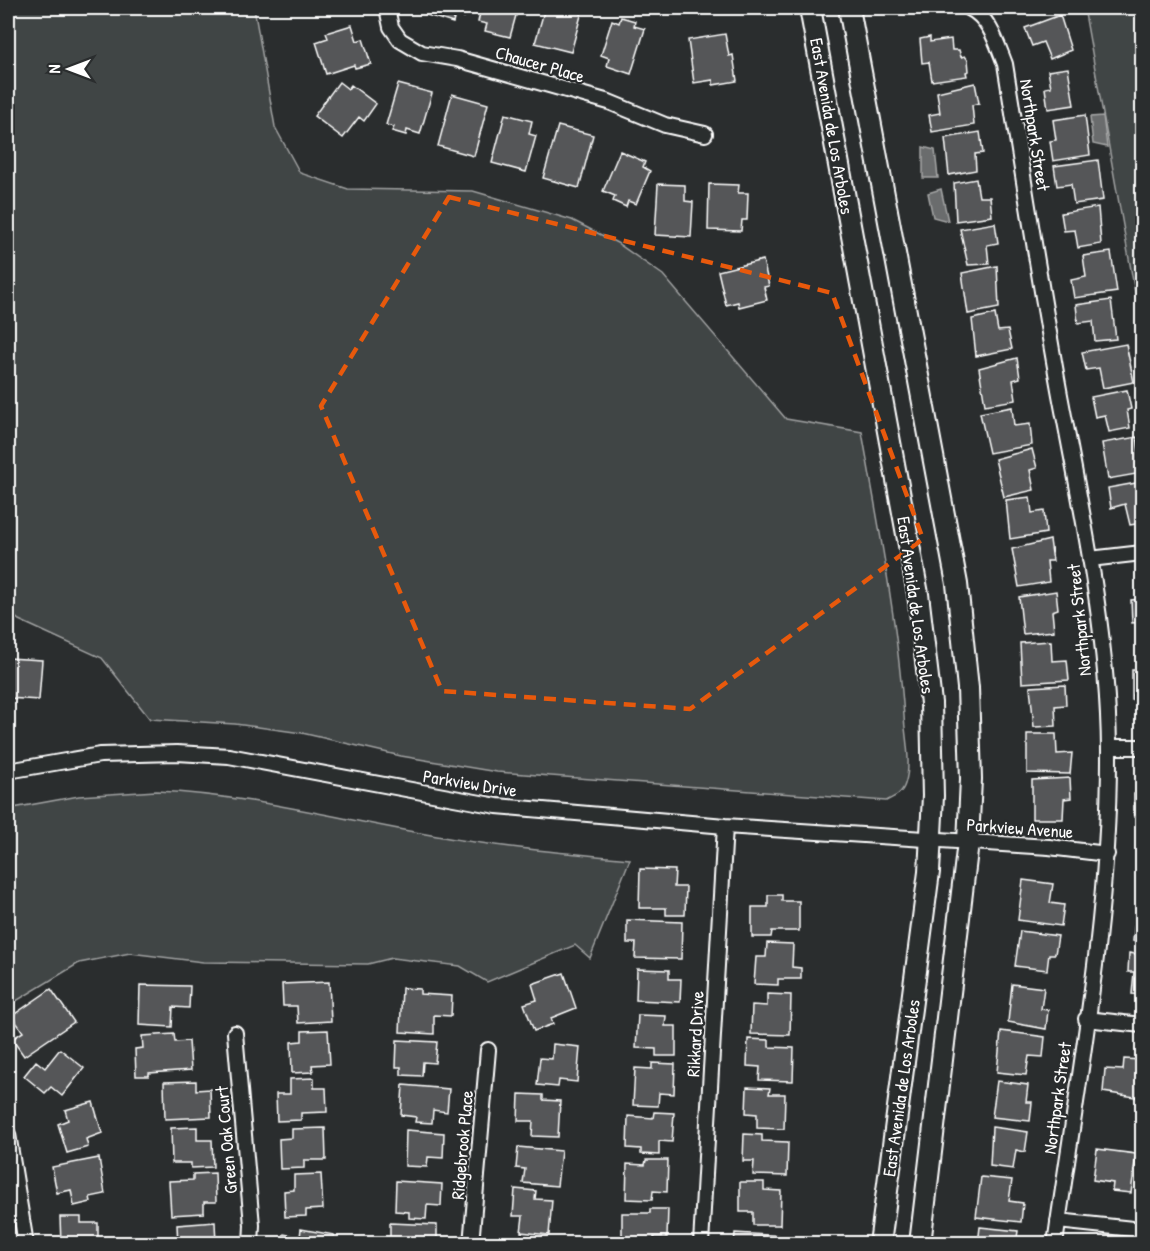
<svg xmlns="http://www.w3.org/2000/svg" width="1150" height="1251" font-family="'Patrick Hand',sans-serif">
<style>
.green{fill:#414445;stroke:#a0a2a2;stroke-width:1.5}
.water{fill:#6a6c6d;stroke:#a6a7a7;stroke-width:1.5}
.building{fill:#555758;stroke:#fff;stroke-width:1.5}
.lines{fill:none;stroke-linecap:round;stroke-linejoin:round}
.minor-casing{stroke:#fff;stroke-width:18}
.secondary-casing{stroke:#fff;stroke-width:24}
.minor{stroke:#2a2d2e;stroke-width:14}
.secondary{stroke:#2a2d2e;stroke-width:20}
.marked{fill:none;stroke:#e8590c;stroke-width:4.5;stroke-dasharray:12 8;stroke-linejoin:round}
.labels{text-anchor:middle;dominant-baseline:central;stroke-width:4.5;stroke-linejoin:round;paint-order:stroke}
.street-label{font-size:18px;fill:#fff;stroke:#2a2d2e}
</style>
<rect width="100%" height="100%" fill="#2a2d2e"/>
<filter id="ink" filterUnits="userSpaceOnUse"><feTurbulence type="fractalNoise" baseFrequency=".0167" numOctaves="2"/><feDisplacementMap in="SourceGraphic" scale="12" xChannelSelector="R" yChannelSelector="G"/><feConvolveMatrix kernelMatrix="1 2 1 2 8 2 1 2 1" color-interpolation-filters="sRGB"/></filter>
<g filter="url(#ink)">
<path class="green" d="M16,8H254L275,127L300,173L348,189L473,191L572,220L617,243L663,275L786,419L862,432C879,527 897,620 904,716C905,737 912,764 905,784C902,794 894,797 886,801L497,772L401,756L302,733L235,724L150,719L102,658L19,620L8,611V24Z
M1084,8H1142V320H1140Z
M156,791C250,795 339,819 431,835C497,847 563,853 630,859L590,958L575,945L487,982L460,966L392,958L368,964L203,962L130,953L79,963L8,1006V809L79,796Z"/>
<path class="water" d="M1103,116L1107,147L1093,144L1090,117Z
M923,147L935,150L938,178H923Z
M941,189L948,221L933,217L928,193Z"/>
<path class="building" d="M428,8H466L464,17L455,15L453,23L427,15Z
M481,8H518L510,37L485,31L487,24L478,22Z
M545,8H583L571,52L535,43Z
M1060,15L1071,50L1050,59L1043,42L1032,46L1025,28Z
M621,17L635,21L634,26L645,29L631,74L607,66L609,58L601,55L612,20L619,23Z
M352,25L357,41L363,39L371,64L355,68L354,65L326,74L316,42L328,38L326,33Z
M725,34L729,56L733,55L737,81L713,85V80L694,83L688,40Z
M930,37V42L951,39L952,50H959L961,57L965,56L968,60L969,71L966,72L967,76L932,81L929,62L922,63L920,39Z
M1068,68L1074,105L1048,109L1045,88L1051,87L1048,71Z
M339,82L348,89L351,85L376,104L364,121L359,117L343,138L314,116Z
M975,83L979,103L972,105L974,125L932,132L929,115L940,113L937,92Z
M398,84L432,93L420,134L407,130L406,135L392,131L394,127L386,125Z
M452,94L488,104L474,156L438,146Z
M505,114L532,121L529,134L536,136L526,172L492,163Z
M1085,115L1090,155L1053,161L1050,141L1056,140L1053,120Z
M558,126L593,135L579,188L543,178Z
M980,132L983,153L975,154L976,170L949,175L945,138Z
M620,151L645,162L643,167L650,171L636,204L628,201L626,207L613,201L615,196L603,191Z
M1098,160L1103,200L1074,204L1071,184L1057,186L1054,166Z
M976,179L979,197H990L992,216L956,221L954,183Z
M658,184L685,185V201L693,202L691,237L655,235Z
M709,184L739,185L738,193H748L747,220H742L741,231L708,230Z
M1098,207L1101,244L1078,248L1075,230L1064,231L1061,213Z
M995,223L998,243L987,245L989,264L968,265L960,229Z
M1111,252L1117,292L1074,298L1071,280L1086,277L1083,256Z
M763,260L769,286L764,287L767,300L739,307L738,302L726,305L718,271Z
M997,266L999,308L968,314L962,273Z
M1111,300L1116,339L1095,341L1093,321L1078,323L1076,305Z
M995,314L998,331L1008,330L1012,349L976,356L972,319Z
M1126,344L1134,382L1103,388L1099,368L1086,370L1082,352Z
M1017,358L1020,378L1013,380L1016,400L985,405L979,368Z
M1127,390L1131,409L1127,410L1130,428L1109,432L1105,415L1095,417L1091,397Z
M1012,407L1014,426L1030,424L1032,445L989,453L980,413Z
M1137,437L1142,473L1108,479L1102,443Z
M1032,449L1037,468L1030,470L1034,490L1004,497L995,459Z
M1142,482V523L1130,525L1125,504L1111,508L1108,488Z
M1030,497L1032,513L1044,511L1046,533L1010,539L1006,500Z
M1050,540L1053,561H1047L1049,582L1019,587L1012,549Z
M1056,591L1058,609L1052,611L1054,631L1023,634L1019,597Z
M1142,599V622L1132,623L1131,600Z
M1051,641L1052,661L1067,660L1069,680L1022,683L1020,643Z
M8,658L42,660L39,700L8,698Z
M1132,670H1142V700H1132Z
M1065,685L1066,705L1055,706L1056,726L1034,727L1030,687Z
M1027,734H1056L1057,754L1072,753L1070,774L1027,773Z
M1070,778L1071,798L1064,799L1063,819H1032V780Z
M1134,794H1142V817H1134Z
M640,869L675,870L674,887H686L685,915H666V908H639Z
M1023,880L1053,884L1050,903L1064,905L1061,926L1018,920Z
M768,895H782V901H799V931H772L771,937H752V907H768Z
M627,920L682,922L681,959L635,958L636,943H627Z
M1135,921L1142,922V942L1133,941Z
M1020,931L1058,936L1055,954H1049L1047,970L1015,966Z
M767,943L793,944L792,967L801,968V979H778V985L754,984L756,957H766Z
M1129,953L1142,955V995L1132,994L1134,972H1128Z
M637,969L669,970V979H681L680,1002L636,1000Z
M564,973L576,1008L551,1018L553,1024L534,1031L524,1004L537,1000L532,984Z
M329,982L331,1021L298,1023L297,1006H283L282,984Z
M1012,984L1044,988L1041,1009L1048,1010L1046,1029L1008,1022Z
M140,985L190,986L189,1008L173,1007L172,1027L139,1025Z
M402,988L420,989V994L452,996L451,1016L434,1015V1034L400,1032Z
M51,989L74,1022L24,1056L12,1039L23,1032L12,1016Z
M767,994L791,995L790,1035L751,1034L752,1005L767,1006Z
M638,1015L666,1016L665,1026H676V1056H656V1049L636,1048Z
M328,1030L330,1064L312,1065L313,1072L292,1073L291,1042L302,1041V1031Z
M1001,1031L1045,1037L1043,1057L1029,1056L1026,1075L997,1072Z
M174,1034L175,1042L189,1041L191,1070L149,1073V1076H136L135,1049L143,1048L142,1036Z
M748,1039L769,1040V1047L794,1048L793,1081L759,1080L760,1067L747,1066Z
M397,1040L437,1042L435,1063L423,1062L422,1076L401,1075V1067H396Z
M553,1044L580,1047L577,1082L559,1080L558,1087L537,1085L540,1058L552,1059Z
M60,1049L84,1068L62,1096L51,1087L45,1093L24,1076L36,1061L45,1068Z
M1124,1059L1142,1060L1141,1098L1103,1092L1105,1069L1123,1070Z
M652,1063L675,1064L674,1094L659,1093L658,1106L633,1105L635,1068L652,1069Z
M314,1078V1088H326L327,1112L301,1113V1120L277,1121L276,1094H290V1079Z
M196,1081V1090L210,1089L211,1117L165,1119L164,1082Z
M997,1081L1028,1085L1026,1102H1032L1030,1121L992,1117Z
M403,1085L449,1089L447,1112L433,1110L432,1123L415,1122L416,1117L401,1115Z
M747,1087L770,1088L769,1094H785L784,1129L757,1128V1114L746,1113Z
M519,1094L543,1095V1100L560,1101L558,1137L532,1136L533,1121H518Z
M93,1102L102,1133L86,1139L88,1147L67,1153L58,1124L68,1120L65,1110Z
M654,1112L674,1113L672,1142L659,1141V1155L641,1154V1149L627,1148L628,1116L653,1118Z
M197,1127V1140H212L213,1167L191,1168V1163H172L171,1128Z
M992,1127L1028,1132L1025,1152L1016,1150L1013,1169L990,1166Z
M325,1128L326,1160H304V1168L280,1169L279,1139L292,1138V1129Z
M406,1130L444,1133L443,1158L428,1157L427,1167L405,1166Z
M744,1134L762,1135V1141L788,1142L787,1176L753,1175L754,1161H743Z
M518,1147L561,1151L557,1186L523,1183L525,1169L516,1168Z
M1097,1149L1136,1154L1131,1193L1112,1191L1113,1183L1093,1180Z
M99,1158L105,1194L90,1197L91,1202L74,1206L71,1190L57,1193L52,1167Z
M646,1160H668L667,1192L653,1191L652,1200L626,1199L627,1164L645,1165Z
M215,1173L216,1202H204V1213L171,1215L169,1181L193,1180V1174Z
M321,1174L323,1209L306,1210V1216L285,1217L284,1191L294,1190V1175Z
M981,1177L1012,1180L1009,1201L1023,1203L1021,1222L976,1217Z
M396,1181L442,1184L441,1206L427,1205L426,1219L409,1218V1212L395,1211Z
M740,1182H764V1190L781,1191L780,1225H753V1212H740Z
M515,1189L536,1191L535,1199L552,1200L549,1235L521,1232L523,1216H513Z
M650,1209H668L667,1237H654V1244H622V1213H650Z
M60,1217H81V1223H98V1244H61Z
M215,1222L216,1244H178L177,1225Z
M390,1223L437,1225V1244H390Z
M980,1227L1018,1231L1016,1244H978Z
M301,1229L334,1235L332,1244H282L284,1234L300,1237Z
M735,1233L784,1236V1244H734Z
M506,1238L529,1239V1244H506Z"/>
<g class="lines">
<defs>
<path id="minor" d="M387,8L391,27L400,40L422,53L457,59L609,102L665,125L705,134
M969,8C990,18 997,44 1005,64C1023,175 1040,285 1060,395C1082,512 1108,631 1109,750C1110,915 1078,1080 1055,1244
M1090,559L1142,553
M1109,747H1142
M8,771L100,755L177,753L229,756L497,806L725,826L1049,847L1107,854
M1086,1019L1142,1025
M235,1033L252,1225L251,1244
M8,1134L26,1244
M1058,1221L1142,1230
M471,1244L488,1050
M701,1244L725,826"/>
<path id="secondary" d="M810,8L918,594L931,703L933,796L929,872L880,1244
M849,8L957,584L968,688L971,779L968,842L920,1244"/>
</defs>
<use href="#minor" class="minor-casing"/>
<use href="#secondary" class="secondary-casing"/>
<use href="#minor" class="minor"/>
<use href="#secondary" class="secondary"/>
</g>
</g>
<path class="marked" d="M449,197L832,293L923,539L690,709L442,691L321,406Z"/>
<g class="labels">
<g class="street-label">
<text transform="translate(540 64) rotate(16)">Chaucer Place</text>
<text transform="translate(832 126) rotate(80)">East Avenida de Los Arboles</text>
<text transform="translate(1035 135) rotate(81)">Northpark Street</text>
<text transform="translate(916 605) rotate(82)">East Avenida de Los Arboles</text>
<text transform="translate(1079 620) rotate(-96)">Northpark Street</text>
<text transform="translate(470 783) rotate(9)">Parkview Drive</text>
<text transform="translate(1020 828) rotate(4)">Parkview Avenue</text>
<text transform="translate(695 1034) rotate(-87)">Rikkard Drive</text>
<text transform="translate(901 1088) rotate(-82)">East Avenida de Los Arboles</text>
<text transform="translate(1057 1098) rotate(-82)">Northpark Street</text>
<text transform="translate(226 1140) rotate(-95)">Green Oak Court</text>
<text transform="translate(462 1145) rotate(-85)">Ridgebrook Place</text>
</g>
</g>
<rect width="1150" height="1251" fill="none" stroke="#2a2d2e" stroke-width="30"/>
<rect x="15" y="15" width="1120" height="1221" fill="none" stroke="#fff" stroke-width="2" filter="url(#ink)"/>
<g transform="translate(69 69) rotate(270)" stroke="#2a2d2e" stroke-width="4.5" paint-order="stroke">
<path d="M0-4.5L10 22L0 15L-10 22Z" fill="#ffffff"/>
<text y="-9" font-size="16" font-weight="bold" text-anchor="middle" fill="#ffffff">N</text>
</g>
</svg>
